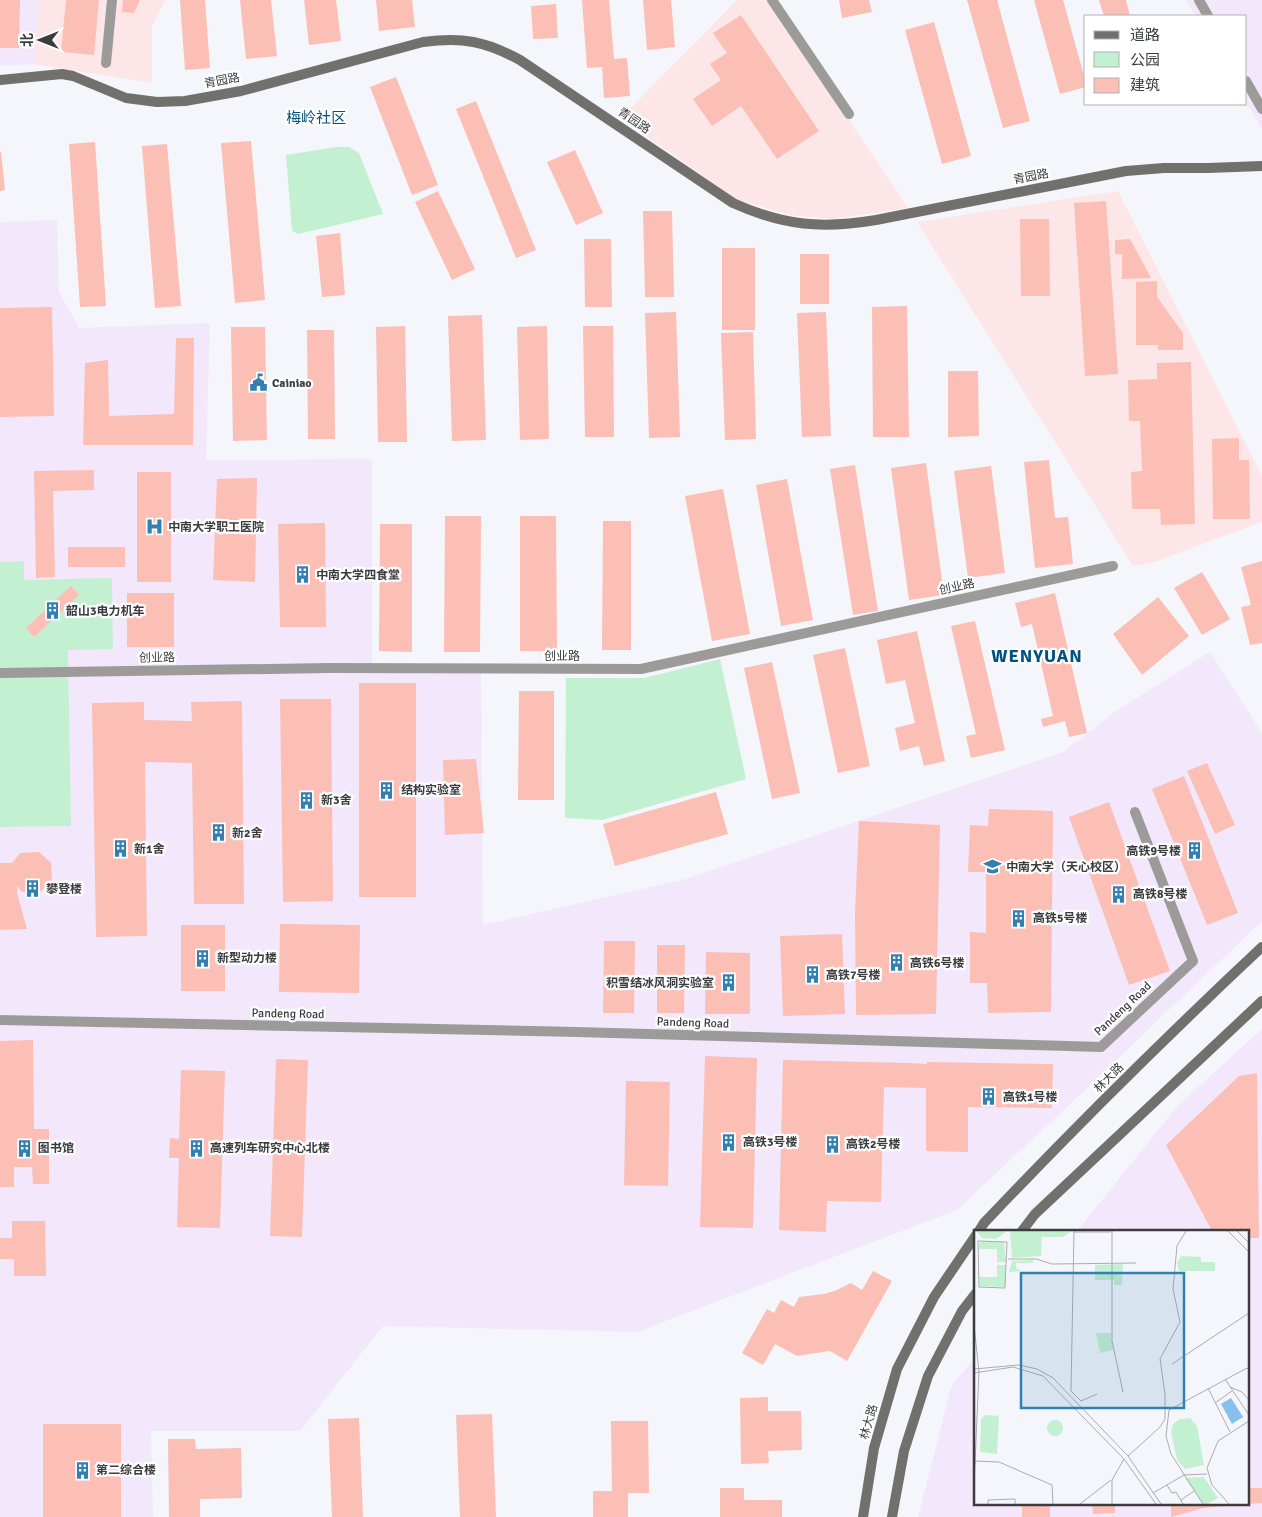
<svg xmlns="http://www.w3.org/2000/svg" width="1262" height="1517" font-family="Signika,'Noto Sans SC',sans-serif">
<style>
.commercial{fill:#fce6e8}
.education{fill:#f3e7fc}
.green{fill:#c3f0d0}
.building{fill:#fbbfb6}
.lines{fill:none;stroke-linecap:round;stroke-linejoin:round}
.street{stroke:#9c9b99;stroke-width:10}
.secondary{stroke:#71706d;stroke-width:10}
.labels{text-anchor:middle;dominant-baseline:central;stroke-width:4.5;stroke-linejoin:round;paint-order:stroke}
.street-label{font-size:12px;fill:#3b3c3e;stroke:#fff}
.poi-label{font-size:12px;font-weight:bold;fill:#3b3c3e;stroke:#fff;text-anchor:start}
.quarter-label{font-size:15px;fill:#00527e;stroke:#fff}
.district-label{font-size:18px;font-weight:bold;letter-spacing:1px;fill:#00527e;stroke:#fff}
.inset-road{fill:none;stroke:#aaacaf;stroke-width:1}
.view{fill:#337fb2;fill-opacity:0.15;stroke:#337fb2;stroke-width:2.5}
.inset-edge{fill:none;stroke:#3b3c3e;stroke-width:2.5}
</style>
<rect width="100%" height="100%" fill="#f4f6fb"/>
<path class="commercial" d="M39,0H165L152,26V83L34,64Z
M737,0H769L908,208L833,219L790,215L736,199L621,118Z
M1118,191L1262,476V522L1154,562L1133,566L917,222Z"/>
<path class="education" d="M0,0H39L34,64L0,66Z
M1186,0H1262V129L1246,102V16H1195Z
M57,220L59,292L79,328L210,323L206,460L372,459V668H481L483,925L686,879L1063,752L1116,711L1210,652L1262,733V921L1084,1091L957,1210L637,1332L383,1326L300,1431H151L153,1517H0V222Z
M1262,1029V1517H918L951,1387L976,1356V1503H1248V1231H1077L1179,1104Z"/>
<path class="green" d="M336,147H349L359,153L383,214L298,234L292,231L286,155Z
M24,561V580L112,578L113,649L68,650L71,826L0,827V562Z
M720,659L746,779L602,820L565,818L566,678H644Z"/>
<path class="building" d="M0,0H20L19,48H0Z
M66,0H99L94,55L61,52Z
M123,0H140L134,13L122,12Z
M180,0H205L210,68L185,70Z
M240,0H271L277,56L246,59Z
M304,0H336L341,41L309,45Z
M376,0H412L415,27L379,31Z
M582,0H609L614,59L627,58L630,96L604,98L602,67L587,68Z
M643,0H671L675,47L647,50Z
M839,0H869L872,12L842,18Z
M967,0H997L1030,121L1003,128Z
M1034,0H1063L1086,83V87L1060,94Z
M1099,0H1126L1130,16H1104Z
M556,4L558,38L533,39L531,6Z
M741,15L819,131L777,159L741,106L712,126L693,99L721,80L710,64L727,53L713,33Z
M934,22L971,156L942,164L905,30Z
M396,77L438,185L412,195L370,87Z
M476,101L536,250L516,258L456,109Z
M251,141L265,300L235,303L221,143Z
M95,142L106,306L80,307L69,144Z
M167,144L181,306L155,308L142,146Z
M575,150L603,213L576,225L547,162Z
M0,152H1L5,190L0,191Z
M438,191L475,269L452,280L415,202Z
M1106,201L1118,374L1085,376L1074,203Z
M643,211H672L674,297H645Z
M1020,219H1049L1050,296H1021Z
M340,233L345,295L322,297L316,236Z
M584,239H611L612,307H585Z
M1130,239L1151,278L1122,279V254H1115V240Z
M722,248H755V330H722Z
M800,254H829V304H800Z
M1157,281V297L1183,333V350H1158V345H1136V282Z
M907,306L909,437H873L872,307Z
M52,307L54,416L0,417V308Z
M676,312L680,437L649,438L645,313Z
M826,312L831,436L802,437L797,313Z
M482,315L486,440L452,441L448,316Z
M405,326L407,442H378L376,327Z
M547,326L549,439L520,440L517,327Z
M583,326H613L614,437H585Z
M231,327H265L267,440L233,441Z
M307,330H334L335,439H308Z
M753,332L756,439L725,440L721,333Z
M176,338H194L193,445H83L85,363L108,360L109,416L174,414Z
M1191,362L1195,524L1161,525L1160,509H1132L1131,472L1142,471L1140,421H1129L1128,380L1157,379V363Z
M948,371H978L979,436L948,437Z
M1239,438V460H1249L1250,519H1213L1212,439Z
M1049,460L1055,518L1068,517L1073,564L1035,568L1024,462Z
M926,463L944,595L909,600L891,468Z
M855,465L878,611L853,615L830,469Z
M991,466L1005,573L968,578L954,471Z
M94,470V490L53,491L55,577L36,578L34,471Z
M137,472H171V582H137Z
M257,478L255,582L213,580L217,479Z
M787,479L813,620L781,626L756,485Z
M723,489L750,634L712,641L685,496Z
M445,516H481L480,652H444Z
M520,516H556L557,651H520Z
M603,521H631V650H602Z
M325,523L326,627H280L278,524Z
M380,524H412V652L379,651Z
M68,547H125V567H68Z
M1262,561V643L1250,645L1241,607L1251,605L1241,567Z
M1202,572L1230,619L1202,635L1174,588Z
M71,586L79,595L34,637L26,628Z
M127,593H174V647H127Z
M1055,593L1087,733L1069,737L1065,721L1043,727L1041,719L1053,716L1032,624L1021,627L1015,603Z
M1158,597L1189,636L1142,675L1113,634Z
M975,621L1005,750L971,758L966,736L976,734L951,626Z
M917,631L945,761L924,766L919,746L900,751L895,728L915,723L905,680L886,684L877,640Z
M845,648L870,766L838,773L813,655Z
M772,662L800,793L772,799L744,668Z
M359,683H416V897H359Z
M519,691H554V800H518Z
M280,699H331L333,901L283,902Z
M242,701L244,904H194L192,763L145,762L147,936L96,937L92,703L144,702V720L192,721L191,702Z
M476,759L484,833L445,835L443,760Z
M1207,763L1235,825L1215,834L1187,771Z
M1184,776L1238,913L1207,925L1152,789Z
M716,792L728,834L615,866L603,824Z
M1109,802L1170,971L1129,985L1069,817Z
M989,809L1053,811L1051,1012L988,1013L987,983H970V932L986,933V872H968L970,825L988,826Z
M859,821L940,825L936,1014L856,1015L855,912Z
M39,852L51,863L52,882L41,891L22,892L17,886V893L27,929L0,930V863H12L20,853Z
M280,924L360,925L359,993L279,992Z
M181,925H225V991H181Z
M842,934L845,1014L783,1016L780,936Z
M604,941H635L634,1013H603Z
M657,945H685L684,1013H657Z
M706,952L750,953V1014H705Z
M33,1040L34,1129H49V1184H33L32,1167H14V1187H0V1041Z
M705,1056L757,1058L753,1228L700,1227Z
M276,1059L308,1060L302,1237L270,1236Z
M783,1060L909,1063L927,1064V1062L1053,1064L1052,1108L968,1107V1152L926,1151V1088L884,1087L881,1202L827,1201L826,1232L779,1230Z
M181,1070L225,1071L220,1228L177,1227L179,1158H169L170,1138L179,1139Z
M1257,1073L1259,1238H1248V1231H1212L1166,1145L1239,1076Z
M626,1081L670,1082L668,1186L624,1185Z
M12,1221H45L46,1276H14V1259H0V1238H12Z
M873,1271L892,1281L847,1361L830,1351L797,1356L775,1344L763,1365L742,1353L767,1309L774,1313L781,1300L794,1307L799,1297L824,1294L837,1290L851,1283L862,1290Z
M768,1397V1411H801L802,1450L768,1451L769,1463L741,1464L740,1398Z
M492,1414L496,1517H460L456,1415Z
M359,1418L363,1517H332L328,1419Z
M611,1421H648L649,1493H628V1517H593V1491H612Z
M43,1424H121V1517H43Z
M168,1439H195L196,1449L241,1448L242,1498L200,1499V1517H169Z
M720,1488H744V1500H782V1517H720Z
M1248,1488H1262V1503L1248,1504Z
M1022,1503H1050V1517H1022Z
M1092,1503H1115V1513L1093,1514Z
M1171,1503H1236L1237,1505L1204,1508L1171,1517Z"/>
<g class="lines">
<path class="street" d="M772,0L849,114
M1199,0L1208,16
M106,63L112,0
M1246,81L1262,109
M0,673L328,668L641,669L1113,566
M0,1020L577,1032L1101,1047L1193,961L1135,812"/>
<path class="secondary" d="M0,80L62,74L73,76L126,98L157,102L185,101L241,91L423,42C463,37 485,41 520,60L733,203C784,226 822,229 876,220L1126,171L1164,168H1208L1262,166
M979,1231L984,1223C1074,1128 1167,1036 1262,947
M1022,1231L1035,1214L1262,1001
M863,1517L874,1448L897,1369L934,1297L976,1235
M892,1517L904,1451L928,1376L962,1311L976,1293"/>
</g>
<defs>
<symbol id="civic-bare" viewBox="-9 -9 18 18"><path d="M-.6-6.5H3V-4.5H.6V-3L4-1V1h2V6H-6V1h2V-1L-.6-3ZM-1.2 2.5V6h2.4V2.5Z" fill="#337fb2" stroke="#fff" stroke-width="2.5" paint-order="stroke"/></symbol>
<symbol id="hospital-bare" viewBox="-9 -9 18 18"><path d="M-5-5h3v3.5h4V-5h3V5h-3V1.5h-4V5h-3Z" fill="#337fb2" stroke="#fff" stroke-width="2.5" paint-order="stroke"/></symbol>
<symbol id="building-bare" viewBox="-9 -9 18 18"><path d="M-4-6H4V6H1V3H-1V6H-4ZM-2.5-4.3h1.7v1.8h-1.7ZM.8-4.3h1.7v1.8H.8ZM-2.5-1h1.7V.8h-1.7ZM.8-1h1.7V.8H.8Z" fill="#337fb2" stroke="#fff" stroke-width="2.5" paint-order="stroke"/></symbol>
<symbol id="university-bare" viewBox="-9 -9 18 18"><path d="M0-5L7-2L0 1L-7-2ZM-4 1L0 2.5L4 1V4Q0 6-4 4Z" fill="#337fb2" stroke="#fff" stroke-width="2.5" paint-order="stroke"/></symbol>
</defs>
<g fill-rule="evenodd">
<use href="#civic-bare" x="246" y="370" width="25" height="25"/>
<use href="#hospital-bare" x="142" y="514" width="25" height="25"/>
<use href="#building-bare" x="290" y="562" width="25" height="25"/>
<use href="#building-bare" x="40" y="598" width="25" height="25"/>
<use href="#building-bare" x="374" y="778" width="25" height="25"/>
<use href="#building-bare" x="294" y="788" width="25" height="25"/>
<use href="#building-bare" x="206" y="820" width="25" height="25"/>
<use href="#building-bare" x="108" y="836" width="25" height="25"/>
<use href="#building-bare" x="1182" y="838" width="25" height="25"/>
<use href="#university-bare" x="980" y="854" width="25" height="25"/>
<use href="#building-bare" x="20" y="876" width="25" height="25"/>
<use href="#building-bare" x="1106" y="882" width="25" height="25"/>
<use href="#building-bare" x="1006" y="906" width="25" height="25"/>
<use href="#building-bare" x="190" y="946" width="25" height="25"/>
<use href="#building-bare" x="884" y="950" width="25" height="25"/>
<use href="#building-bare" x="800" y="962" width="25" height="25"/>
<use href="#building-bare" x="716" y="970" width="25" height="25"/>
<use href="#building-bare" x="976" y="1084" width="25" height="25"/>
<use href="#building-bare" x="716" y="1130" width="25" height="25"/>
<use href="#building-bare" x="820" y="1132" width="25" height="25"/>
<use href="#building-bare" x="12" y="1136" width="25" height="25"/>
<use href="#building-bare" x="184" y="1136" width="25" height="25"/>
<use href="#building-bare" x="70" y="1458" width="25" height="25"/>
</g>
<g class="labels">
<g class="street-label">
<text transform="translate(222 81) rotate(-11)">青园路</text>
<text transform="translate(634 121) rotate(34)">青园路</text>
<text transform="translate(1031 177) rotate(-11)">青园路</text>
<text transform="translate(957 587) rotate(-12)">创业路</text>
<text x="562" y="656">创业路</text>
<text transform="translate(157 658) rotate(-1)">创业路</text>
<text transform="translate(1123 1009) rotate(-43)">Pandeng Road</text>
<text transform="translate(288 1014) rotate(1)">Pandeng Road</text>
<text transform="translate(693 1023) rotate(2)">Pandeng Road</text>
<text transform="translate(1109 1078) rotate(-45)">林大路</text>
<text transform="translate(869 1422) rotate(-74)">林大路</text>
</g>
<g class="poi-label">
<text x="272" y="383">Cainiao</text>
<text x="168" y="527">中南大学职工医院</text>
<text x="316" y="575">中南大学四食堂</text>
<text x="66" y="611">韶山3电力机车</text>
<text x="401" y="790">结构实验室</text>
<text x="321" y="800">新3舍</text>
<text x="232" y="833">新2舍</text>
<text x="134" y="849">新1舍</text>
<text x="1181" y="851" text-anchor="end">高铁9号楼</text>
<text x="1006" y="867">中南大学（天心校区）</text>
<text x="46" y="889">攀登楼</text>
<text x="1133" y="894">高铁8号楼</text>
<text x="1033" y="918">高铁5号楼</text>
<text x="217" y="958">新型动力楼</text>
<text x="910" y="963">高铁6号楼</text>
<text x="826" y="975">高铁7号楼</text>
<text x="714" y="983" text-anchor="end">积雪结冰风洞实验室</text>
<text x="1003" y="1097">高铁1号楼</text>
<text x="743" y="1142">高铁3号楼</text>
<text x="846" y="1144">高铁2号楼</text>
<text x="38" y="1148">图书馆</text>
<text x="210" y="1148">高速列车研究中心北楼</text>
<text x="96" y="1470">第二综合楼</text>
</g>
<g class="quarter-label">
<text x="316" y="118">梅岭社区</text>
</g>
<g class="district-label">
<text x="1037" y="656">WENYUAN</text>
</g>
</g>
<g transform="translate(974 1230)">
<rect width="275" height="275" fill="#f4f6fb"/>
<path d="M2,1H33L22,9L8,8ZM36,1H98L89,7H68L67,26L38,28ZM6,12H30L32,32H23V19H4ZM207,26L227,27V32H241V41H205L203,33ZM59,30V33H42V38L47,41L35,42L38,31ZM149,34L148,55H140V50H121V35ZM23,35H32L31,57L6,56L5,47H23ZM122,103H137L139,120L126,123ZM11,185L25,186L23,224L6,222L7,189ZM216,188L223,196L230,235L211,239L203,230L197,202L199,194L206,189ZM73 198a8 8 0 1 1 16 0a8 8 0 1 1-16 0ZM230,247L244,268L233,274H229L211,248Z" fill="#c3f0d0"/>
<path d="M257,168L269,187L258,194L247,174Z" fill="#87bfed"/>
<path class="inset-road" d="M100,1L97,161L107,171L123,164M138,1V111L149,162M254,1L275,22M263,1L275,13M100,2H137M4,11L33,12L31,58L5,57ZM34,29H62L78,34L162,33M0,95L5,142L0,256M0,130V173M198,134L275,83M0,139L45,135L63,139L79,148L154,226L187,274M0,143L39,137L69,146L150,229L182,274M251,149L275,185M256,157L268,162L275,170M234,158L256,202M241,173L258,161M154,226L186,197L191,189V164L186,129L206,92L199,59L203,16L212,1M1,231L25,232L78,255L79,274M193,255L198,263L202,262L209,274M179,263L210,245L233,244M207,270L220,261M14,274V270L41,269V274M106,274L137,250M138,274V250L150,229M229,274L197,224L192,206L195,180L273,138L275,140M255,274L238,255L233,238L244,211L275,191"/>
<path class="view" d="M47,43H210V178H47Z"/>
<rect width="275" height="275" class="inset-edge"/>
</g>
<rect x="1084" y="15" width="162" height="90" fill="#ffffff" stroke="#b1b1b2"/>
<rect x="1094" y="31" width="25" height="8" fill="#71706d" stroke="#b1b1b2"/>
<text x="1130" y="40" font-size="15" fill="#3b3c3e">道路</text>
<rect x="1094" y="52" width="25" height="15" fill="#c3f0d0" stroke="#b1b1b2"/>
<text x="1130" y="65" font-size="15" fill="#3b3c3e">公园</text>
<rect x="1094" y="78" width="25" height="15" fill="#fbbfb6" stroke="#b1b1b2"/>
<text x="1130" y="90" font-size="15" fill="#3b3c3e">建筑</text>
<g transform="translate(40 40) rotate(270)" stroke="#ffffff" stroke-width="4" paint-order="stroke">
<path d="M0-4L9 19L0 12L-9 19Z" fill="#3b3c3e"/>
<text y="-8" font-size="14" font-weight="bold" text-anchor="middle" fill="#3b3c3e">北</text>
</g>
</svg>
